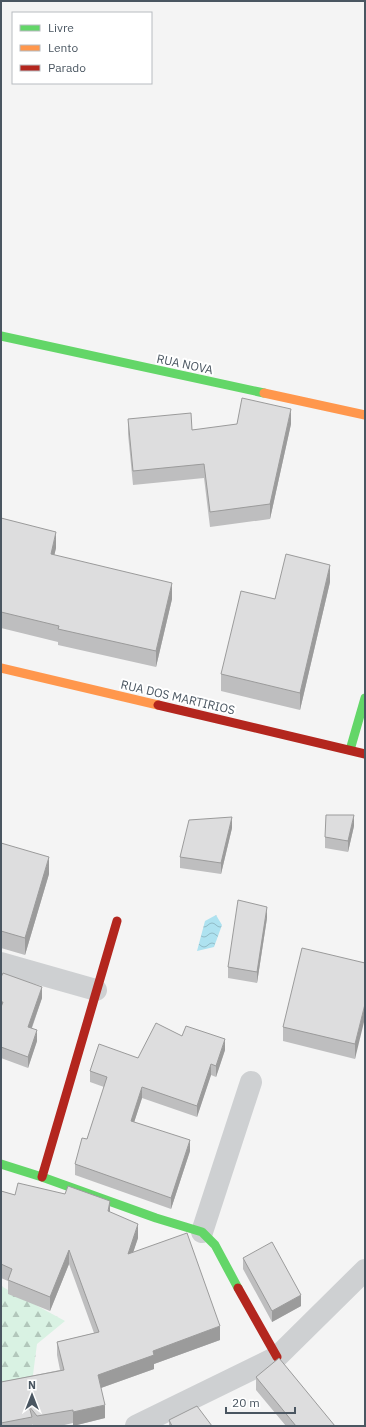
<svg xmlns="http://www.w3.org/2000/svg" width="366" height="1427" font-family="'IBM Plex Sans',sans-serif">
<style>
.forest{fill:url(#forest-firs)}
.water{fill:url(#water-waves)}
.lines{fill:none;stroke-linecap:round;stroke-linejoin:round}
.street{stroke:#ced0d2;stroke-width:22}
.fast{stroke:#63d668;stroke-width:9}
.slow{stroke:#ff974d;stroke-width:9}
.jam{stroke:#b3261e;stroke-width:9}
.wall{fill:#bebebf}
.shaded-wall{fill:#9b9b9b}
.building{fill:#ddddde;stroke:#9b9b9b}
.labels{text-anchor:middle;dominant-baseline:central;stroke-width:4;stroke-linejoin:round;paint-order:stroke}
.street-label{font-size:12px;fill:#4a5661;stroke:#fff}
</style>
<defs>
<pattern id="forest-firs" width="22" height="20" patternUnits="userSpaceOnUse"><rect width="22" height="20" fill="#d9f2e3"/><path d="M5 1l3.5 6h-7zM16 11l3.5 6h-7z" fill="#b2c7bb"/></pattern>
<pattern id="water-waves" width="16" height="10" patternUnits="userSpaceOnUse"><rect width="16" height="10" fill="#aee2f0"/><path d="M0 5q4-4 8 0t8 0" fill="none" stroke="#90bac6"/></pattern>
</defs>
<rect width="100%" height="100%" fill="#f4f4f4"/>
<path class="forest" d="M1,1286L65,1321L37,1344L31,1390L1,1389Z"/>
<path class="water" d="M216,915L222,925L214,947L197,951L205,921Z"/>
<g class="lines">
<path class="street" d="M1,963L96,990
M202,1232L251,1082
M136,1426L277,1357L365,1270"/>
<path class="fast" d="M1,336L264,393
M350,750L365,698
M1,1164L42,1177L156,1218L202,1232L215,1245L238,1288"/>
<path class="slow" d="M264,393L365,415
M1,668L158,705"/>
<path class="jam" d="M158,705L365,754
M42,1177L117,921
M238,1288L277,1357"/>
</g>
<path class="wall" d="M128,419L192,430L291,424L270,519L210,527L204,478L133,485L128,434Z
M1,518L56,548L54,555L172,599L156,667L58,645V642L1,628Z
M330,582L300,710L221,691V674L275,599Z
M354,826L348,852L325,848V837Z
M232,828L221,874L180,868V857Z
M1,843L49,874L25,955L1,948Z
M267,918L257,983L228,978V967Z
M365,963L355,1059L283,1041V1027Z
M1,977L42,998L32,1028L37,1041L28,1068L1,1058Z
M182,1036L225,1050L216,1077L211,1075L197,1117L142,1098L134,1122L190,1151L171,1209L75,1175V1164L87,1139L104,1087L90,1082V1071L138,1058Z
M1,1191L15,1195L110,1212L138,1238L133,1252L220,1340L154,1364V1369L101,1388L105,1418L73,1426V1423L60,1426H33L32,1424V1426H1V1382L60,1370L57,1355V1342L94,1333L69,1264L50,1311L8,1294V1281L1,1278Z
M243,1258L301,1306L272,1322L243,1269Z
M256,1377L335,1426H286L256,1390Z
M169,1420L172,1426H169Z"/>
<path class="shaded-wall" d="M291,409V424L270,519V504Z
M56,532V548L51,570V554Z
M330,565V582L300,710V693Z
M172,583V599L156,667V651Z
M354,815V826L348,852V841Z
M232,817V828L221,874V863Z
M49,857V874L25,955V938Z
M267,907V918L257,983V972Z
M42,987V998L28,1038V1027Z
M365,1004V1018L355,1059V1044Z
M37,1030V1041L28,1068V1057Z
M225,1039V1050L216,1077V1066Z
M211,1064V1075L197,1117V1106Z
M142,1087V1098L131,1132V1121Z
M190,1140V1151L171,1209V1198Z
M110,1201V1215L108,1211Z
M138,1224V1238L128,1268V1254Z
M69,1250V1264L50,1311V1297Z
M301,1295V1306L272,1322V1311Z
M220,1326V1340L154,1364V1369L98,1389V1375L153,1351Z
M105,1405V1418L73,1426V1412Z"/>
<path class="building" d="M242,398L291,409L270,504L210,512L204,464L133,471L128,419L191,413L192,430L237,424Z
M1,518L56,532L51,554L172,583L156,651L58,629L59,626L1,612Z
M286,554L330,565L300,693L221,674L241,591L275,599Z
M326,815H354L348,841L325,837Z
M232,817L221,863L180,857L189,820Z
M1,843L49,857L25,938L1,931Z
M238,900L267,907L257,972L228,967Z
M302,948L365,963V1004L355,1044L283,1027Z
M3,973L42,987L28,1027L37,1030L28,1057L1,1047V1007L3,1002H1V977Z
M156,1023L182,1036L186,1026L225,1039L216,1066L211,1064L197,1106L142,1087L131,1121L190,1140L171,1198L75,1164L82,1138L87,1139L107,1077L90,1071L99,1044L138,1058Z
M18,1183L65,1194L68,1186L110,1201L108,1211L138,1224L128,1254L187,1233L220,1326L153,1351L154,1355L98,1375L105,1405L73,1412V1410L37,1416L29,1406L32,1417L1,1423V1382L64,1370L57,1342L99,1332L69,1250L50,1297L8,1280L12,1269L1,1264V1191L15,1195Z
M272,1242L301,1295L272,1311L243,1258Z
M279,1358L335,1426H296L256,1377Z
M197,1406L212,1426H172L169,1420Z"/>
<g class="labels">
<g class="street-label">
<text transform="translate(185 364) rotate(12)">RUA NOVA</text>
<text transform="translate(178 697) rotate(13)">RUA DOS MARTIRIOS</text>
</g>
</g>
<rect width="366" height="1427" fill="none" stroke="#4a5661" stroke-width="4"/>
<rect x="12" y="12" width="140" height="72" fill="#ffffff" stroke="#b7bbc0"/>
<rect x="20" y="25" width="20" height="6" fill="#63d668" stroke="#b7bbc0"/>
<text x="48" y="32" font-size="12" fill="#4a5661">Livre</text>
<rect x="20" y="45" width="20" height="6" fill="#ff974d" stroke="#b7bbc0"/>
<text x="48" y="52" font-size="12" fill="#4a5661">Lento</text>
<rect x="20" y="65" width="20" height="6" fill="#b3261e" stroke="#b7bbc0"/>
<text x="48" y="72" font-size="12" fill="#4a5661">Parado</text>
<g transform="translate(32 1395)" stroke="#ffffff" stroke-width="3" paint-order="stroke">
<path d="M0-3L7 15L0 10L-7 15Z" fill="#4a5661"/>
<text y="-6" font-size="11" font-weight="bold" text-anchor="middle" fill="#4a5661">N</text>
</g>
<path d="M226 1407v6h69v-6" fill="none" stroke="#4a5661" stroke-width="2"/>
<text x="232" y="1407" font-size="12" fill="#4a5661" stroke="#ffffff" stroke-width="3" paint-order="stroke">20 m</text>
</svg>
